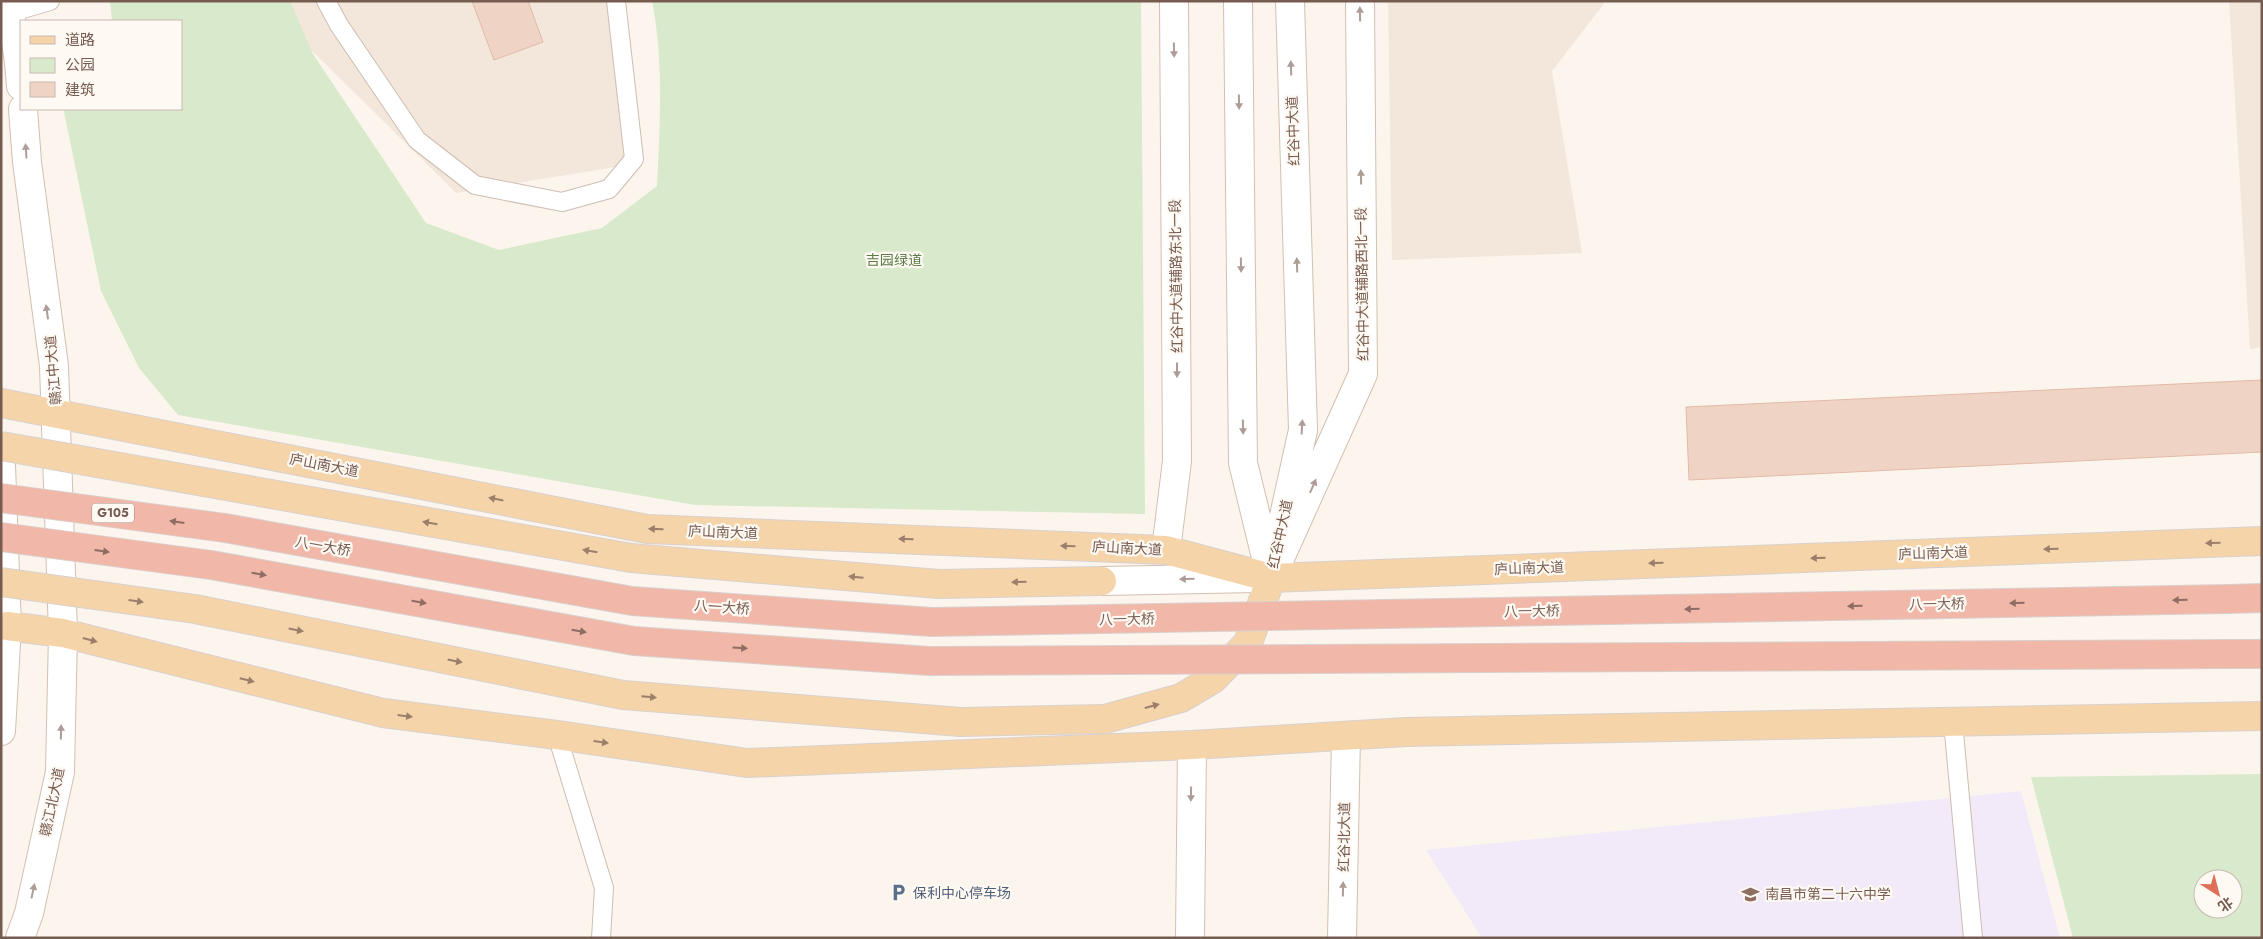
<svg xmlns="http://www.w3.org/2000/svg" width="2263" height="939" font-family="Jost,'Noto Sans SC',sans-serif">
<style>
.residential{fill:#f3e7db}
.education{fill:#f2e9f9}
.green{fill:#d9e9cb;fill-rule:evenodd}
.building{fill:#efd4c6;stroke:#e1baa7}
.lines{fill:none;stroke-linecap:round;stroke-linejoin:round}
.lane-casing{stroke:#cebdb2;stroke-width:20}
.secondary-casing{stroke:#d3bfb2;stroke-width:30}
.primary-casing{stroke:#d9d1ce;stroke-width:30}
.highway-casing{stroke:#d9d1ce;stroke-width:30}
.lane{stroke:#fff;stroke-width:18}
.secondary{stroke:#fff;stroke-width:28}
.primary{stroke:#f5d4aa;stroke-width:28}
.highway{stroke:#f1b7a8;stroke-width:28}
.primary-bridge-casing{stroke:#d9d1ce;stroke-width:30;stroke-linecap:butt}
.highway-bridge-casing{stroke:#d9d1ce;stroke-width:30;stroke-linecap:butt}
.primary-bridge{stroke:#f5d4aa;stroke-width:28}
.highway-bridge{stroke:#f1b7a8;stroke-width:28}
.oneway{fill:#ad9d96}
.oneway2{fill:#9c7f6b}
.oneway3{fill:#8f6d62}
.labels{text-anchor:middle;dominant-baseline:central;stroke-width:4.5;stroke-linejoin:round;paint-order:stroke}
.shield{fill:#fef9f3;stroke:#9f8a81;stroke-width:1}
.shield-label{font-size:12px;font-weight:bold;fill:#765b50}
.street-label{font-size:14px;fill:#765b50;stroke:#fef9f3}
.park-label{font-size:14px;fill:#5b7b48;stroke:#fef9f3}
.service-label{font-size:14px;fill:#4e5e75;stroke:#fef9f3;text-anchor:start}
.education-label{font-size:14px;fill:#785e54;stroke:#fef9f3;text-anchor:start}
</style>
<rect width="100%" height="100%" fill="#fcf5ed"/>
<path class="residential" d="M276,1H621L634,164L456,193L285,24Z
M1388,1H1606L1552,71L1582,253L1392,260Z
M2229,1H2262V347L2250,349Z"/>
<path class="education" d="M2021,791L2060,938H1482L1426,850Z"/>
<path class="green" d="M110,1H290L313,54L426,223L499,250L602,228L657,186C660,125 664,62 652,1H1141L1145,514L695,505L178,415L139,368L101,291L64,112V109H181V21H112Z
M2262,774V938H2073L2031,777ZM2203,879H2233V909H2203Z"/>
<path class="building" d="M472,1H528L543,42L494,60Z
M2262,380V452L1689,480L1686,407Z"/>
<g class="lines">
<defs>
<path id="lane" d="M326,1L339,25L417,140L475,185L562,202L609,189L634,159L616,1
M9,13L50,1
M1953,722L1973,938
M557,735L604,888L601,938"/>
<path id="secondary" d="M3,1C16,26 19,59 21,86
M1238,1L1243,463L1271,578
M1,465L7,626L1,731
M1282,525L1303,430L1290,1
M1166,550L1177,461L1174,1
M1271,578L1363,374L1360,1
M1102,581L1257,578
M20,938L29,913L60,772L63,633L54,366L27,162L23,109
M1190,938L1192,745
M1342,938L1346,736"/>
<path id="primary" d="M1,403L647,529L1166,550L1271,578L2262,541
M7,626L63,633L383,713L557,735L747,763L1192,745L1406,732L2262,716
M1105,719L1181,698L1213,679L1248,643L1271,578"/>
<path id="highway" d="M2228,599L2262,598
M2232,654H2262"/>
</defs>
<use href="#lane" class="lane-casing"/>
<use href="#secondary" class="secondary-casing"/>
<use href="#primary" class="primary-casing"/>
<use href="#highway" class="highway-casing"/>
<use href="#lane" class="lane"/>
<use href="#secondary" class="secondary"/>
<use href="#primary" class="primary"/>
<use href="#highway" class="highway"/>
<defs>
<path id="primary-bridge" d="M1,446L631,558L939,584L1102,581
M1,582L195,609L623,695L961,722L1105,719"/>
<path id="highway-bridge" d="M1,498L225,528L632,601L932,622L2228,599
M1,537L211,565L634,641L930,661L2232,654"/>
</defs>
<use href="#primary-bridge" class="primary-bridge-casing"/>
<use href="#highway-bridge" class="highway-bridge-casing"/>
<use href="#primary-bridge" class="primary-bridge"/>
<use href="#highway-bridge" class="highway-bridge"/>
</g>
<defs><path id="oneway-solid" d="M-6-.8H1V-3.2L6.5 0L1 3.2V.8H-6Z" transform="scale(1.25)"/></defs>
<g class="oneway">
<use href="#oneway-solid" transform="translate(1360 14) rotate(-91)"/>
<use href="#oneway-solid" transform="translate(1174 50) rotate(89)"/>
<use href="#oneway-solid" transform="translate(1291 68) rotate(-92)"/>
<use href="#oneway-solid" transform="translate(1239 102) rotate(89)"/>
<use href="#oneway-solid" transform="translate(26 151) rotate(-94)"/>
<use href="#oneway-solid" transform="translate(1361 177) rotate(-91)"/>
<use href="#oneway-solid" transform="translate(1241 265) rotate(89)"/>
<use href="#oneway-solid" transform="translate(1297 265) rotate(-92)"/>
<use href="#oneway-solid" transform="translate(47 312) rotate(-98)"/>
<use href="#oneway-solid" transform="translate(1177 370) rotate(90)"/>
<use href="#oneway-solid" transform="translate(1243 427) rotate(89)"/>
<use href="#oneway-solid" transform="translate(1302 427) rotate(-87)"/>
<use href="#oneway-solid" transform="translate(1313 486) rotate(-66)"/>
<use href="#oneway-solid" transform="translate(1187 579) rotate(179)"/>
<use href="#oneway-solid" transform="translate(61 732) rotate(-89)"/>
<use href="#oneway-solid" transform="translate(1191 794) rotate(91)"/>
<use href="#oneway-solid" transform="translate(1343 889) rotate(-89)"/>
<use href="#oneway-solid" transform="translate(33 891) rotate(-78)"/>
</g>
<g class="oneway2">
<use href="#oneway-solid" transform="translate(496 499) rotate(-169)"/>
<use href="#oneway-solid" transform="translate(430 523) rotate(-170)"/>
<use href="#oneway-solid" transform="translate(656 529) rotate(-178)"/>
<use href="#oneway-solid" transform="translate(906 539) rotate(-178)"/>
<use href="#oneway-solid" transform="translate(2213 543) rotate(178)"/>
<use href="#oneway-solid" transform="translate(1068 546) rotate(-178)"/>
<use href="#oneway-solid" transform="translate(2051 549) rotate(178)"/>
<use href="#oneway-solid" transform="translate(590 551) rotate(-170)"/>
<use href="#oneway-solid" transform="translate(1818 558) rotate(178)"/>
<use href="#oneway-solid" transform="translate(1656 563) rotate(178)"/>
<use href="#oneway-solid" transform="translate(856 577) rotate(-175)"/>
<use href="#oneway-solid" transform="translate(1019 582) rotate(179)"/>
<use href="#oneway-solid" transform="translate(136 601) rotate(8)"/>
<use href="#oneway-solid" transform="translate(296 630) rotate(11)"/>
<use href="#oneway-solid" transform="translate(90 640) rotate(15)"/>
<use href="#oneway-solid" transform="translate(455 661) rotate(11)"/>
<use href="#oneway-solid" transform="translate(247 680) rotate(14)"/>
<use href="#oneway-solid" transform="translate(649 697) rotate(5)"/>
<use href="#oneway-solid" transform="translate(1152 706) rotate(-15)"/>
<use href="#oneway-solid" transform="translate(405 716) rotate(7)"/>
<use href="#oneway-solid" transform="translate(601 742) rotate(8)"/>
</g>
<g class="oneway3">
<use href="#oneway-solid" transform="translate(177 522) rotate(-172)"/>
<use href="#oneway-solid" transform="translate(102 551) rotate(8)"/>
<use href="#oneway-solid" transform="translate(259 574) rotate(10)"/>
<use href="#oneway-solid" transform="translate(2180 600) rotate(179)"/>
<use href="#oneway-solid" transform="translate(419 602) rotate(10)"/>
<use href="#oneway-solid" transform="translate(2017 603) rotate(179)"/>
<use href="#oneway-solid" transform="translate(1855 606) rotate(179)"/>
<use href="#oneway-solid" transform="translate(1692 609) rotate(179)"/>
<use href="#oneway-solid" transform="translate(579 631) rotate(10)"/>
<use href="#oneway-solid" transform="translate(740 648) rotate(4)"/>
</g>
<defs>
<symbol id="parking-bare" viewBox="-9 -9 18 18"><path d="M-3.5-5.5H1a3.5 3.5 0 0 1 0 7H-1V5.5H-3.5ZM-1-3.4V-.6H.8a1.4 1.4 0 0 0 0-2.8Z" fill="#5c6f8a" stroke="#fef9f3" stroke-width="2.5" paint-order="stroke"/></symbol>
<symbol id="school-bare" viewBox="-9 -9 18 18"><path d="M0-5L7-2L0 1L-7-2ZM-4 1L0 2.5L4 1V4Q0 6-4 4Z" fill="#8d6e63" stroke="#fef9f3" stroke-width="2.5" paint-order="stroke"/></symbol>
</defs>
<g fill-rule="evenodd">
<use href="#parking-bare" x="886" y="880" width="25" height="25"/>
<use href="#school-bare" x="1738" y="882" width="25" height="25"/>
</g>
<g class="labels">
<rect class="shield" x="92" y="503.5" width="42" height="19" rx="4"/>
<g class="shield-label">
<text x="113" y="513">G105</text>
</g>
<g class="street-label">
<text transform="translate(1293 131) rotate(-92)">红谷中大道</text>
<text transform="translate(1176 276) rotate(-91)">红谷中大道辅路东北一段</text>
<text transform="translate(1362 284) rotate(-91)">红谷中大道辅路西北一段</text>
<text transform="translate(53 370) rotate(-95)">赣江中大道</text>
<text transform="translate(324 465) rotate(11)">庐山南大道</text>
<text transform="translate(723 532) rotate(2)">庐山南大道</text>
<text transform="translate(1280 534) rotate(-78)">红谷中大道</text>
<text transform="translate(323 546) rotate(10)">八一大桥</text>
<text transform="translate(1127 548) rotate(3)">庐山南大道</text>
<text transform="translate(1933 553) rotate(-2)">庐山南大道</text>
<text transform="translate(1529 568) rotate(-2)">庐山南大道</text>
<text transform="translate(1937 604) rotate(-1)">八一大桥</text>
<text transform="translate(722 607) rotate(4)">八一大桥</text>
<text transform="translate(1532 611) rotate(-1)">八一大桥</text>
<text transform="translate(1127 619) rotate(-1)">八一大桥</text>
<text transform="translate(52 802) rotate(-78)">赣江北大道</text>
<text transform="translate(1344 837) rotate(-89)">红谷北大道</text>
</g>
<g class="park-label">
<text x="894" y="260">吉园绿道</text>
</g>
<g class="service-label">
<text x="913" y="893">保利中心停车场</text>
</g>
<g class="education-label">
<text x="1765" y="894">南昌市第二十六中学</text>
</g>
</g>
<rect width="2263" height="939" fill="none" stroke="#765b50" stroke-width="5"/>
<rect x="20" y="20" width="162" height="90" fill="#fef9f3" stroke="#c8bab2"/>
<rect x="30" y="36" width="25" height="8" fill="#f5d4aa" stroke="#c8bab2"/>
<text x="65" y="45" font-size="15" fill="#765b50">道路</text>
<rect x="30" y="58" width="25" height="15" fill="#d9e9cb" stroke="#c8bab2"/>
<text x="65" y="70" font-size="15" fill="#765b50">公园</text>
<rect x="30" y="82" width="25" height="15" fill="#efd4c6" stroke="#c8bab2"/>
<text x="65" y="95" font-size="15" fill="#765b50">建筑</text>
<g transform="translate(2218 894) rotate(144)"><circle r="24" fill="#fef9f3" stroke="#c8bab2"/>
<path d="M0-4L9 19L0 12L-9 19Z" fill="#dc705b"/>
<text y="-8" font-size="14" font-weight="bold" text-anchor="middle" fill="#765b50">北</text>
</g>
</svg>
